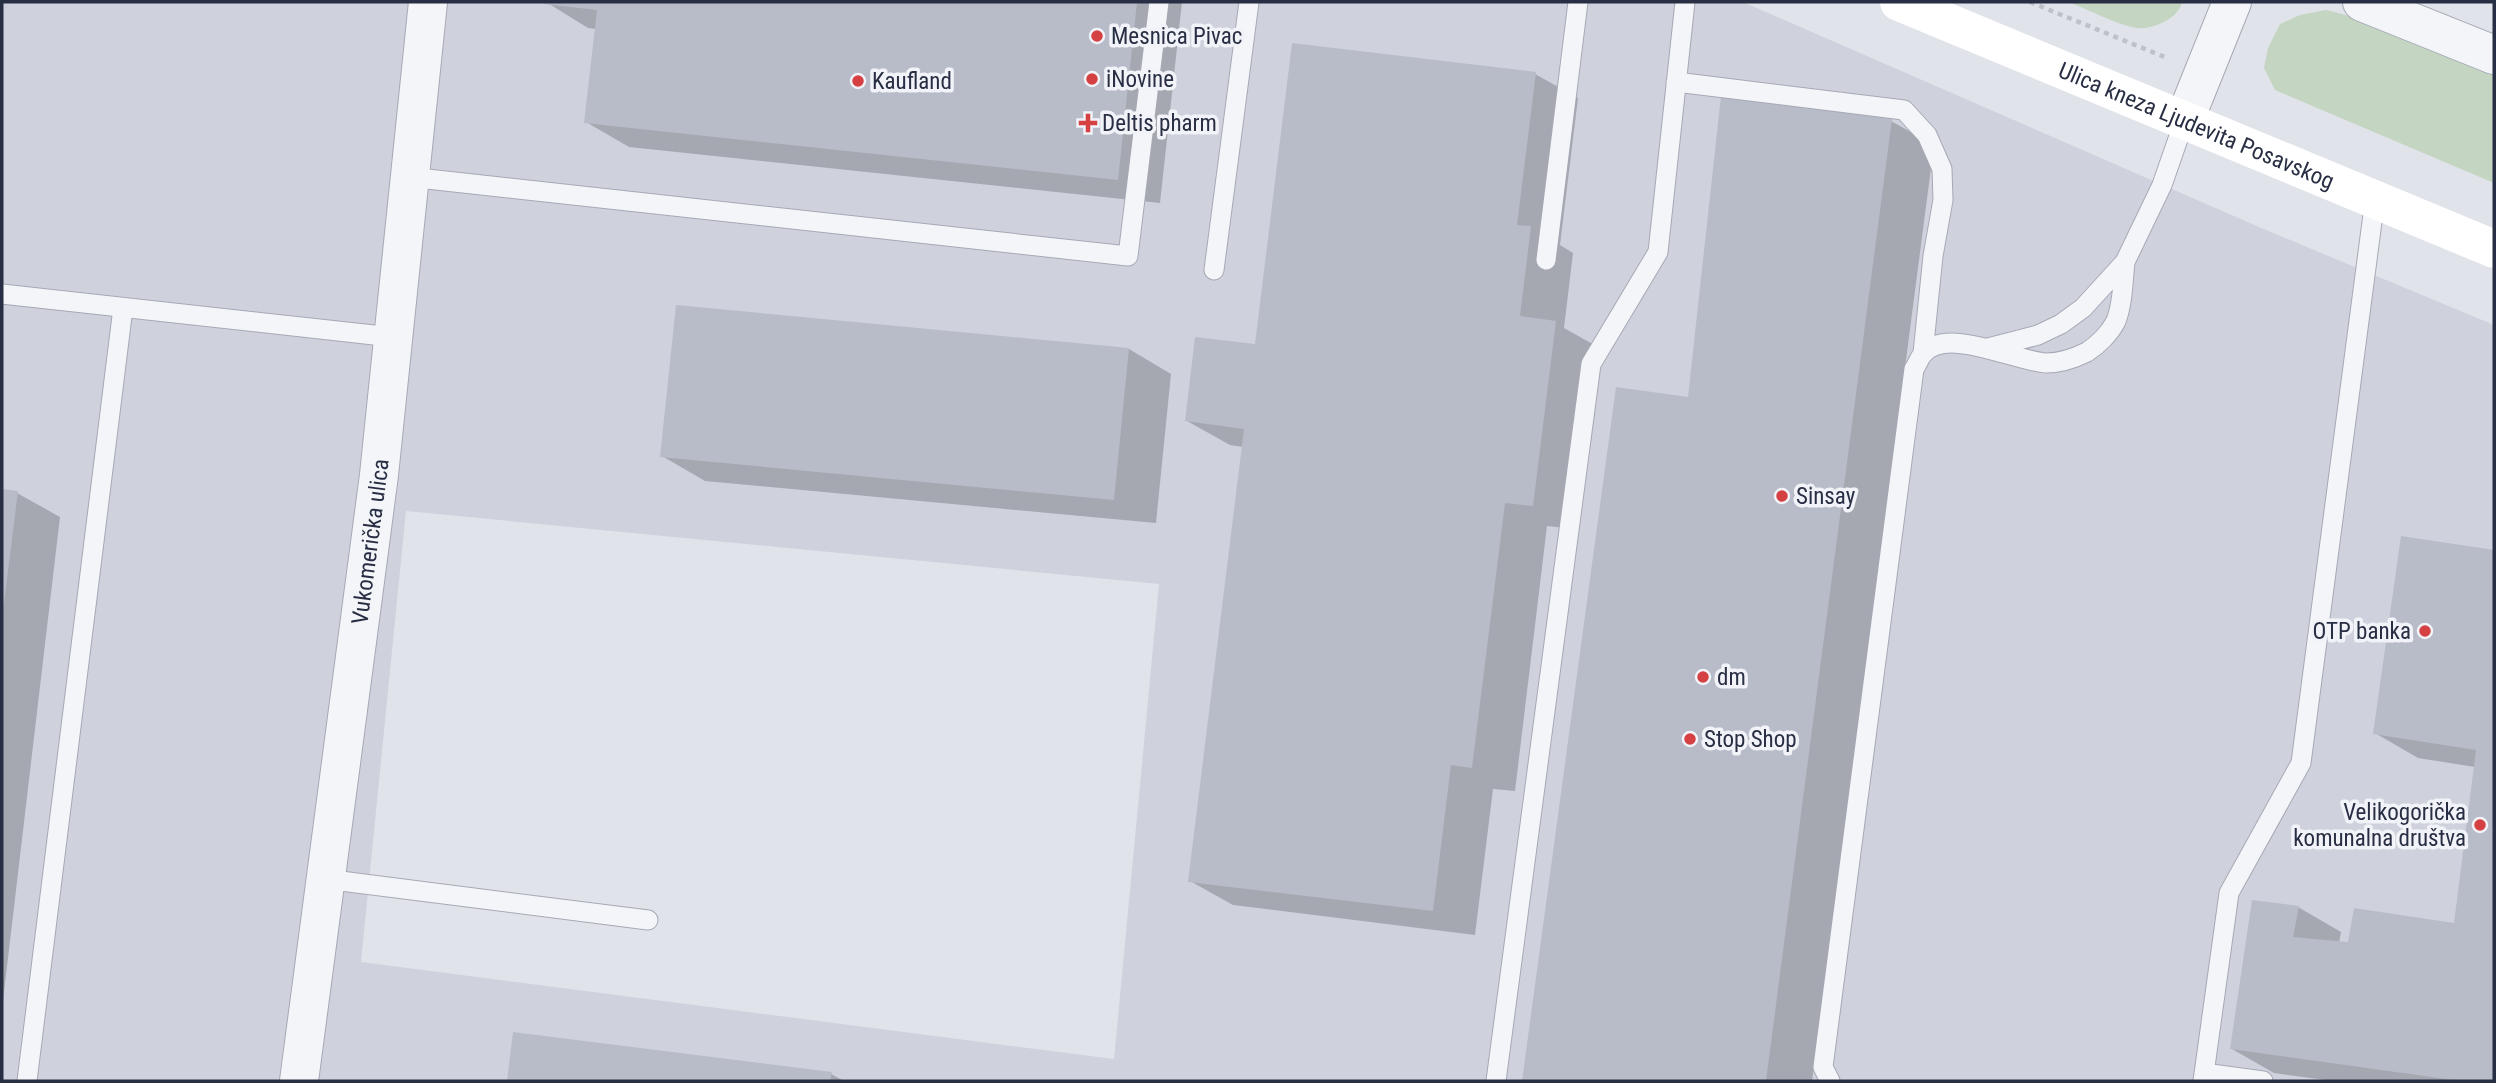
<svg xmlns="http://www.w3.org/2000/svg" width="2496" height="1083" font-family="'Roboto Condensed',sans-serif">
<style>
.built{fill:#cfd2dd;fill-rule:evenodd}
.green{fill:#c4d5c2}
.shadow{fill:#0003}
.building{fill:#b8bcc8}
.lines{fill:none;stroke-linecap:round;stroke-linejoin:round}
.service-casing{stroke:#a6a9b5;stroke-width:21}
.minor-casing{stroke:#a6a9b5;stroke-width:40}
.path{stroke:#bfc1c9;stroke-width:4.5;stroke-dasharray:5 5;stroke-linecap:butt}
.service{stroke:#f4f5f8;stroke-width:19}
.minor{stroke:#f4f5f8;stroke-width:38}
.secondary{stroke:#fff;stroke-width:38}
.poi-dot{fill:#d54142;stroke:#f1f3f8;stroke-width:2.5}
.labels{text-anchor:middle;dominant-baseline:central;stroke-width:7;stroke-linejoin:round;paint-order:stroke}
.poi-label{font-size:23px;fill:#282e43;stroke:#f1f3f8;text-anchor:start}
.street-label{font-size:23px;fill:#282e43;stroke:#f1f3f8}
</style>
<rect width="100%" height="100%" fill="#e1e3ea"/>
<path class="built" d="M2,2H1743L2266,230L2494,325V1081H2ZM406,511L1159,584L1114,1059L361,962Z"/>
<path class="green" d="M2069,2H2182C2179,18 2153,30 2137,28C2123,27 2084,8 2069,2Z
M2326,10L2357,18L2494,74V183L2275,90L2264,68L2268,48L2280,24L2300,15Z"/>
<path class="shadow" d="M546,2H1182L1160,203L629,147L586,122L596,29L588,28Z
M1535,74L1578,98L1560,245L1573,253L1564,328L1598,347L1575,529L1547,526L1515,791L1493,789L1475,935L1233,905L1190,881L1243,447L1230,445L1187,421L1256,345Z
M1891,121L1934,145L1812,1081H1524L1617,389L1690,399Z
M1129,349L1171,374L1156,523L705,481L662,456Z
M2,491L17,493L60,517L2,1009Z
M2402,538L2494,552V1081H2333L2274,1073L2232,1049L2298,907L2341,932L2339,943L2349,944L2456,925L2475,767L2418,758L2375,733Z
M514,1034L831,1074L844,1081H508Z"/>
<path class="building" d="M544,2H1137L1118,180L584,123L597,10L544,4Z
M1292,43L1536,72L1517,225L1531,226L1520,316L1556,321L1533,506L1505,503L1472,768L1451,765L1433,911L1188,882L1244,429L1185,421L1195,337L1255,344Z
M1721,96L1892,119L1766,1081H1522L1616,387L1688,397Z
M676,305L1129,348L1114,500L660,457Z
M2,489L18,491L3,611H2Z
M2401,536L2494,550V1081H2460L2230,1049L2252,900L2299,906L2293,937L2348,942L2354,908L2454,923L2476,750L2373,734Z
M513,1032L832,1072L830,1081H507Z"/>
<g class="lines">
<defs>
<path id="service" d="M1676,82L1904,110L1927,135L1942,169L1943,200L1933,256L1923,353
M409,177L1128,256L1159,2
M1546,260L1578,2
M1214,270L1249,2
M2,294L392,337
M1988,348L2038,335L2061,324L2083,308L2125,262L2162,185L2185,119
M325,879L648,920
M2204,1073L2263,1081
M27,1081L123,308
M1496,1081L1591,364L1658,252L1685,2
M1830,1081L1823,1067L1914,369C1917,365 1919,359 1922,355C1945,325 2014,361 2046,363C2059,363 2075,358 2087,352C2098,345 2110,333 2116,321C2123,303 2123,280 2125,262
M2203,1081L2229,893L2301,763L2375,199"/>
<g id="minor">
<path d="M2362,2L2494,55"/>
<path d="M2185,119L2232,2"/>
<path id="s1" d="M299,1081L379,475L428,2"/>
</g>
</defs>
<use href="#service" class="service-casing"/>
<use href="#minor" class="minor-casing"/>
<path class="path" d="M2030,2L2167,58"/>
<use href="#service" class="service"/>
<use href="#minor" class="minor"/>
<path class="secondary" id="s2" d="M1899,2L2494,249"/>
</g>
<g class="poi-dot">
<circle cx="1097" cy="36" r="7"/>
<circle cx="1092" cy="79" r="7"/>
<circle cx="858" cy="81" r="7"/>
<path d="M1084.5 112.5h7v7h7v7h-7v7h-7v-7h-7v-7h7z"/>
<circle cx="1782" cy="496" r="7"/>
<circle cx="2425" cy="631" r="7"/>
<circle cx="1703" cy="677" r="7"/>
<circle cx="1690" cy="739" r="7"/>
<circle cx="2480" cy="825" r="7"/>
</g>
<g class="labels">
<g class="poi-label">
<text x="1111" y="36">Mesnica Pivac</text>
<text x="1106" y="79">iNovine</text>
<text x="872" y="81">Kaufland</text>
<text x="1102" y="123">Deltis pharm</text>
<text x="1796" y="496">Sinsay</text>
<text x="2411" y="631" text-anchor="end">OTP banka</text>
<text x="1717" y="677">dm</text>
<text x="1704" y="739">Stop Shop</text>
<text x="2466" y="812" text-anchor="end">Velikogorička<tspan x="2466" dy="26">komunalna društva</tspan></text>
</g>
<g class="street-label">
<text stroke="none"><textPath href="#s2" startOffset="322">Ulica kneza Ljudevita Posavskog</textPath></text>
<text stroke="none"><textPath href="#s1" startOffset="544">Vukomerička ulica</textPath></text>
</g>
</g>
<rect width="2496" height="1083" fill="none" stroke="#282e43" stroke-width="7"/>
</svg>
